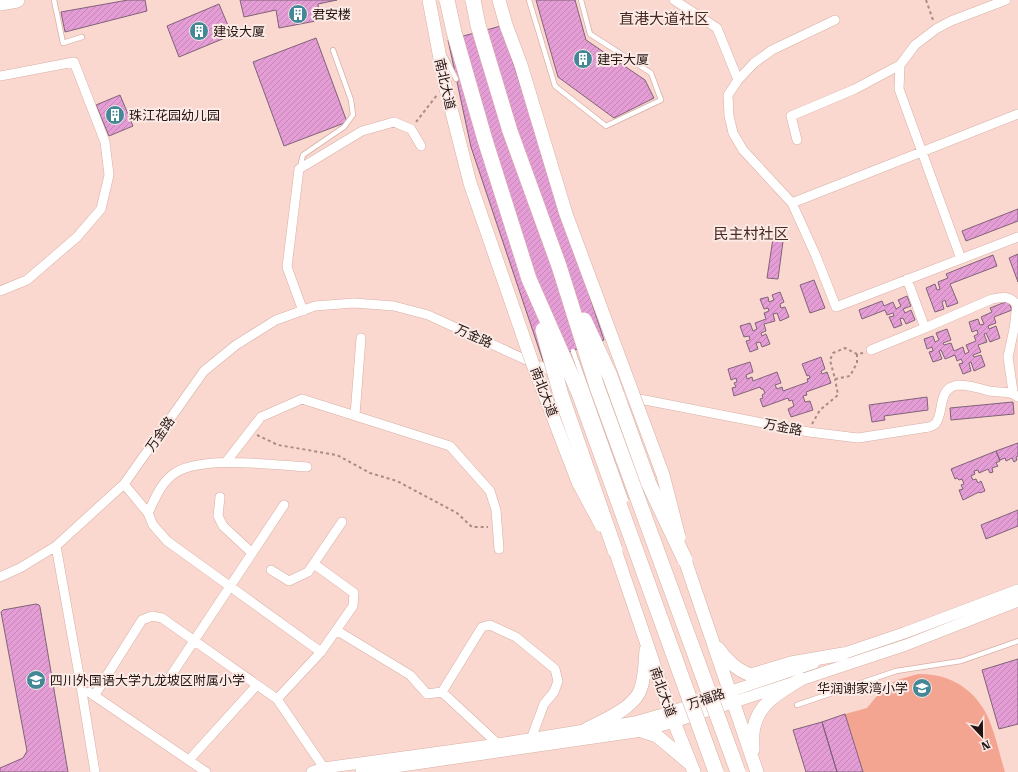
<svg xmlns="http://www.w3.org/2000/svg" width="1018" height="772" font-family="'Roboto Serif','Noto Sans SC',serif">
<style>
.green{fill:#f4a592}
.building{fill:url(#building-hatch);stroke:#806379}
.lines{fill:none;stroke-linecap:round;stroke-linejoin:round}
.service-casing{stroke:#d8afa4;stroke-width:6}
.minor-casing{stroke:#d8afa4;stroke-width:10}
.tertiary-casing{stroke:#d8afa4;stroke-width:12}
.secondary-casing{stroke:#d8afa4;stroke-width:14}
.primary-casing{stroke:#d8afa4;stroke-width:16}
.path{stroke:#a68c85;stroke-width:2;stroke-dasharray:3 3;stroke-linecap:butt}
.service{stroke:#fff;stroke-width:4.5}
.minor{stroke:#fff;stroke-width:9}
.tertiary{stroke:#fff;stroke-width:11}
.secondary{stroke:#fff;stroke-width:13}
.primary{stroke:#fff;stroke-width:15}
.service-bridge-casing{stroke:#d8afa4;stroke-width:6;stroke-linecap:butt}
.secondary-bridge-casing{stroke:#d8afa4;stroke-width:14;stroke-linecap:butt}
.trunk-bridge-casing{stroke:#d8afa4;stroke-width:16;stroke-linecap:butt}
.service-bridge{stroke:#fff;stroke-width:4.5}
.secondary-bridge{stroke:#fff;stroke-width:13}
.trunk-bridge{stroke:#fff;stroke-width:15}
.labels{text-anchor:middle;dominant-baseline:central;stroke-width:4;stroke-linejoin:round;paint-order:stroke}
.poi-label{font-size:13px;fill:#231411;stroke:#fbeae5;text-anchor:start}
.street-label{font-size:13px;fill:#231411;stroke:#fbeae5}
.quarter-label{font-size:15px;fill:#482820;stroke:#fbeae5}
</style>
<defs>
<pattern id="building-hatch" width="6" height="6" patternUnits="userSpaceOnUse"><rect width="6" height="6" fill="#e59dd5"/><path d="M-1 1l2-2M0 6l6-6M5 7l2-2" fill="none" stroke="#c486b6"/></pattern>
</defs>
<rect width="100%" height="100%" fill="#fad8cf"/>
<path class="green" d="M918,674C947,673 972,687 986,713C995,731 999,753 1005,772H863L845,714L867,708L880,692L888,685L897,680Z"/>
<path class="building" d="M128,0H145L147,11L65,32L61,12Z
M240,0H337L318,4L321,20L279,28L276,10L244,17Z
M536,0H575L586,40L645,80L654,98L614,118L558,77Z
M219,4L232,35L179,57L167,26Z
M501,26L604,340L543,361L471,147L448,40Z
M316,38L347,122L284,146L253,62Z
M120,95L133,126L109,136L96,105Z
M1018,209V221L966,241L962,231Z
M774,232L784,234L778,279L767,278Z
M1018,254V282L1009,258Z
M993,255L997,266L950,284L958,303L947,307L945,300L942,302L944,309L935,312L926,288L935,284L937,290L940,289L938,282L948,278L946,274Z
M814,280L825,308L810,313L800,285Z
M780,292L784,302L780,304L781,308L785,307L789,317L780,321L777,313L773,314L775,321L764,324L766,331L761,333L762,336L766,334L770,344L762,347L760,342L756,343L758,349L750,352L746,341L750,340L749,336L744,337L740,326L750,323L753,331L757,329L755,323L766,319L764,313L769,311L768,308L764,309L760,299L768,297L769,302L774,300L772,295Z
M907,296L911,306L903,309L905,313L911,310L915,320L906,324L903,318L900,319L902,325L894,328L889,317L894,316L893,313L887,315L885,310L862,319L859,310L882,301L884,306L893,302L896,309L901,306L898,300Z
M1008,301L1012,310L994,317L996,323L988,326L989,329L996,326L1000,338L990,342L986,333L984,334L987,342L978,345L981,352L973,355L974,357L981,355L985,366L974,371L971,362L969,363L971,371L963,374L959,364L963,363L961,359L957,361L955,355L945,359L941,350L939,351L942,359L933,362L929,352L933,351L932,347L927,349L924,339L933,336L935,342L939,340L936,333L947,329L951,340L943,343L944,345L951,343L954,351L963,347L965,354L969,352L966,345L976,341L974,336L978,334L977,330L972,332L969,322L978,319L980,325L984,324L981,317L992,312L990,308Z
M821,357L825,369L821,371L822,374L827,372L831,383L806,392L807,395L803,396L805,402L810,401L813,410L791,417L788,409L794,406L792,400L789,401L788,398L763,407L760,399L763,398L762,395L765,393L763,389H761L760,387L734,396L732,388L736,387L734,383L737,382L736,378L731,380L728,369L750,362L753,372L746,375L747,379L752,377L753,381L777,372L781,383L775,385L777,389L782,387L783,391L808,382L807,379L810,378L809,375L807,376L802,364Z
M927,397L928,410L884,416L885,420L872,422L869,405Z
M1013,402L1014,414L951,420L950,408Z
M1018,443V456L1016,457L1017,460L1014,462L1012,458L1006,461L1005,458L1000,460L996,451Z
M996,451L1000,461L996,463L998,466L992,468L993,472L990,473L988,469L979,473L978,470L974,471L975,474L971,476L973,480L976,479L978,483L981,481L985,491L980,493L979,492L963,500L959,490L963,489L961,485L964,484L962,479L959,480L957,478L955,479L951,469Z
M1018,510V526L986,539L981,525Z
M36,604L39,605L40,607L68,772H0V768L23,758L27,751L1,612L3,610Z
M1018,659V724L999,729L982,670Z
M845,714L863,772H837L822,722Z
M822,722L837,772H806L793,730Z"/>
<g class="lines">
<defs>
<path id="service" d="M54,0L63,43L82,37
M529,0L555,86L606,126L661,100L651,73L590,34L581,0
M445,57L456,79
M300,167L303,155L344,127L353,115L351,100L333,50
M797,705L896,671L961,661L1018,641"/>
<path id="minor" d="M674,0L717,28L738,80
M835,20L772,50L754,63L738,80L728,95L729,116L733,133L743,150L792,203L816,256L836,307L1018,237
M900,65L899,89L961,259
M0,76L74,62L105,142L109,175L101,209L77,237L27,280L0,291
M797,140L791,116L855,89L900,65L915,45L936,29L951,21L1006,0
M792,203L1018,114
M907,279L925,328L992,299C1003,297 1009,295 1017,305L1014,329L1008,357L1013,392
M303,311L287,267L299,169L362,131L394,122L411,129L421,146
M871,350L925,328
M614,394L809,432L858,438L929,427C931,426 933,426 935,424C945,414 936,387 959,385C969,385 979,388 989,391C1000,393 1010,390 1018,397
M355,415L361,338
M226,462L261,417L302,399L450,446L490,491L496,510L499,549
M307,467C274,465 202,455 175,473C161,482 155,499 148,513L153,525L167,541L321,652
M124,484L148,513
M220,497L218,516L223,526L252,553
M56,546L81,686L95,772
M271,570L289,581L308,572L342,522
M0,577L20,568L56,546L124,484L204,371L236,345L276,320L315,306L354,303L394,306L428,315L557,374
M336,630L410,675L427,694L442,692L482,627L490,625L516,637L555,669L558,681L554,692L544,704L531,739
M168,680L284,505
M89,692L206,772
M442,692L498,744
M94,696L142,620L152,616L162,618L277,699L324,768
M277,699L321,652L353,606L354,593L314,564
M189,760L257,685"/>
<path id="tertiary" d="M836,656L904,633L1018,590
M312,772L324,768L498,744L635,722L670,712L814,663
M361,772L642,731L674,722L906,645L1018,601"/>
<path id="secondary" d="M429,0L445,85
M499,0L506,25L521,65
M615,550L670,712L694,772
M685,560L757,772
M718,648C725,659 738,671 751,675L791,663L843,654
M587,729C604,720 635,708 641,688C645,676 645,662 646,650
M642,731L657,736L688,762
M753,750C753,743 752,734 754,727C759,702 781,692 801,679"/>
<path id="primary" d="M0,3L17,0"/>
</defs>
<use href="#service" class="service-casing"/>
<use href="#minor" class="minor-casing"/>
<use href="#tertiary" class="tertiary-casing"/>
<use href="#secondary" class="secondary-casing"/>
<use href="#primary" class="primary-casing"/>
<path class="path" d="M926,0L933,20
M416,122L437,95
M857,354V363L850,376L835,379L830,360L833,353L845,348L857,354L863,353
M812,424L820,410L838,395L835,379
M257,435L278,445L337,455L370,473L397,481L457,513L472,527H488"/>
<use href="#service" class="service"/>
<use href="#minor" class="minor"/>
<use href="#tertiary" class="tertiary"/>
<use href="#secondary" class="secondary"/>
<use href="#primary" class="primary"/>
<defs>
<path id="service-bridge" d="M573,351L626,500"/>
<path id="secondary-bridge" d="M521,65L566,214L663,475L679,537
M445,85L470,183L532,362L578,482L601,525"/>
<path id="trunk-bridge" d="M447,0L454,32L485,140L529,279L579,393L716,772
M473,0L478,25L510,131L559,266L597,387L738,772
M584,320L610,376L649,484L685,560
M543,330L561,395L615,550"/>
</defs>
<use href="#service-bridge" class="service-bridge-casing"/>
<use href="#secondary-bridge" class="secondary-bridge-casing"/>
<use href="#trunk-bridge" class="trunk-bridge-casing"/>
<use href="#service-bridge" class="service-bridge"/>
<use href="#secondary-bridge" class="secondary-bridge"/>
<use href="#trunk-bridge" class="trunk-bridge"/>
</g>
<defs>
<symbol id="building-disc" viewBox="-11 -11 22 22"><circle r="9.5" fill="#448897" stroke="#fbeae5"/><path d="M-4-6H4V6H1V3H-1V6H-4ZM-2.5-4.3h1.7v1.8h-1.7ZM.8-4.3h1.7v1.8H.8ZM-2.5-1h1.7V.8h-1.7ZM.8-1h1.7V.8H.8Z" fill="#fff"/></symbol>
<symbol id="school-disc" viewBox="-11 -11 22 22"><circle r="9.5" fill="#448897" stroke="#fbeae5"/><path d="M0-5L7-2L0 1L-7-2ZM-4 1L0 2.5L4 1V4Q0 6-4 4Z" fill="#fff"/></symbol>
</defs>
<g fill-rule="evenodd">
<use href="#building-disc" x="287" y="3" width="22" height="22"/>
<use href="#building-disc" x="188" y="20" width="22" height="22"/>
<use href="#building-disc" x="572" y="48" width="22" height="22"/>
<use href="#building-disc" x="104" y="104" width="22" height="22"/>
<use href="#school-disc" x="25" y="669" width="22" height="22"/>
<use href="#school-disc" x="911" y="677" width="22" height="22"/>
</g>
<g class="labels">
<g class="poi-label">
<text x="312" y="14">君安楼</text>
<text x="213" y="31">建设大厦</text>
<text x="597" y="59">建宇大厦</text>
<text x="129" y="115">珠江花园幼儿园</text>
<text x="50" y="680">四川外国语大学九龙坡区附属小学</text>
<text x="908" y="688" text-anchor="end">华润谢家湾小学</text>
</g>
<g class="street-label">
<text transform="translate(445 84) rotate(77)">南北大道</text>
<text transform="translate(474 336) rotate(24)">万金路</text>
<text transform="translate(544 392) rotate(69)">南北大道</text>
<text transform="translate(783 427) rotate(11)">万金路</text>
<text transform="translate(160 434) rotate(-55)">万金路</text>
<text transform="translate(663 692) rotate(70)">南北大道</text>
<text transform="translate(706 699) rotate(-19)">万福路</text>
</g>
<g class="quarter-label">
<text x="664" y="19">直港大道社区</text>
<text x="751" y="234">民主村社区</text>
</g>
</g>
<g transform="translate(982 736) rotate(158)" stroke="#fbeae5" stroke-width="3" paint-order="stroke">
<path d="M0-3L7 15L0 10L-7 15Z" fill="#231411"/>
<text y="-6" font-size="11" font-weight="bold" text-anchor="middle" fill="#231411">N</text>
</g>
</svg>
